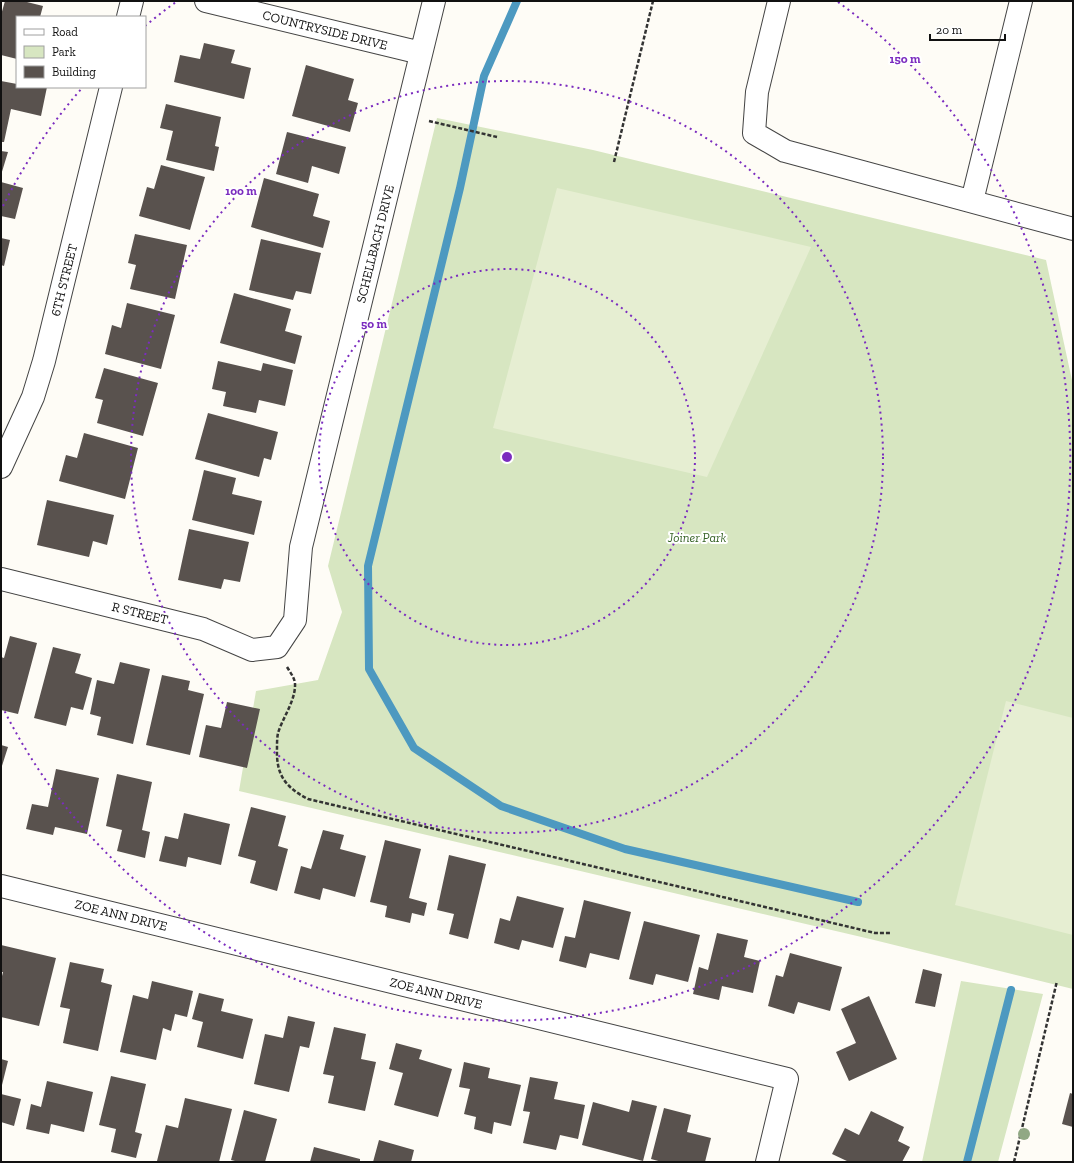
<svg xmlns="http://www.w3.org/2000/svg" width="1074" height="1163" font-family="'Zilla Slab',serif">
<style>
.green{fill:#d7e6c1}
.pitch{fill:#e6eed2}
.lines{fill:none;stroke-linecap:round;stroke-linejoin:round}
.stream{stroke:#4d99c0;stroke-width:8}
.building{fill:#59524e}
.minor-casing{stroke:#444;stroke-width:24}
.path{stroke:#333;stroke-width:2.5;stroke-dasharray:4 2;stroke-linecap:butt}
.minor{stroke:#fff;stroke-width:22}
.tree{fill:#91a884}
.ring{fill:none;stroke:#7b2cbf;stroke-width:2;stroke-dasharray:2 4}
.labels{text-anchor:middle;dominant-baseline:central;stroke-width:4;stroke-linejoin:round;paint-order:stroke}
.street-label{font-size:13px;fill:#111;stroke:#fff}
.park-label{font-size:13px;font-style:italic;fill:#376327;stroke:#fff}
.centre{fill:#7b2cbf;stroke:#fff;stroke-width:2}
.ring-label{font-size:12px;text-anchor:middle;font-weight:bold;fill:#7b2cbf;stroke:#fff;stroke-width:4;stroke-linejoin:round;paint-order:stroke}
</style>
<rect width="100%" height="100%" fill="#fefcf6"/>
<path class="green" d="M437,118L593,150L1046,260L1073,385V989L870,939L239,791L256,691L318,680L342,612L328,566Z
M961,981L1043,994L998,1162H922Z"/>
<path class="pitch" d="M557,188L811,247L707,477L493,428Z
M1006,701L1073,718V935L955,905Z"/>
<g class="lines">
<path class="stream" d="M517,1L484,76L460,188L368,566L369,669L414,748L501,806L625,849L858,902
M967,1162L1011,990"/>
</g>
<path class="building" d="M5,1H23L43,6L40,17H17V59L1,55V15Z
M204,43L235,50L231,63L251,68L244,99L174,82L180,55L200,59Z
M306,65L354,79L348,100L358,103L350,132L292,116Z
M1,81L17,84V87H47L41,116L11,109L4,142H1Z
M166,104L221,117L215,146L219,147L214,171L166,160L173,131L160,128Z
M287,132L346,147L339,174L312,166L308,183L276,174Z
M1,151L8,152L1,175Z
M161,165L205,177L190,230L139,216L147,187L154,189Z
M264,178L319,194L313,216L330,221L323,248L251,227Z
M1,182L23,188L15,219L1,216Z
M135,234L187,245L175,299L130,289L136,265L128,263Z
M1,238L10,240L4,266L1,265Z
M261,239L321,253L311,294L296,291L293,300L249,290Z
M234,293L291,309L285,331L302,336L295,364L220,343Z
M127,303L175,315L161,369L105,354L112,325L121,328Z
M218,361L261,371L263,363L293,370L285,406L259,400L256,413L223,406L226,392L212,389Z
M104,368L158,383L143,436L97,423L103,400L95,398Z
M208,413L278,432L271,460L264,458L259,477L195,459Z
M84,433L138,448L125,499L59,481L66,455L77,458Z
M204,470L236,478L232,494L262,501L254,535L192,520Z
M47,500L114,515L107,545L93,541L89,557L37,545Z
M189,529L249,542L240,582L224,579L221,589L178,580Z
M10,636L37,643L18,714L1,710V657L4,658Z
M53,647L81,654L75,673L92,678L83,710L71,707L66,726L34,718Z
M120,662L150,669L133,744L97,735L101,717L90,714L97,680L114,684Z
M162,675L190,681L188,690L204,694L190,755L146,745Z
M227,702L260,709L247,768L199,757L206,725L221,728Z
M1,745L8,747L1,769Z
M56,769L99,778L87,834L55,827L53,835L26,829L32,804L48,807Z
M117,774L152,782L142,830L150,832L145,858L117,851L122,830L106,826Z
M251,807L286,816L278,846L288,849L277,891L250,883L256,861L238,856Z
M184,813L230,824L221,865L188,857L186,867L159,861L165,836L178,839Z
M323,830L344,835L340,849L366,856L355,897L323,888L320,900L294,893L301,866L311,869Z
M385,840L421,849L409,898L427,903L424,916L412,913L410,923L385,917L387,906L370,902Z
M449,855L486,864L468,939L449,934L454,914L437,910Z
M517,896L564,908L553,948L522,940L519,950L494,943L500,918L510,921Z
M584,900L631,912L619,960L590,953L586,968L559,961L565,936L575,938Z
M644,921L700,935L688,982L656,974L653,985L629,979Z
M717,933L748,940L744,957L760,961L753,993L722,986L719,1000L693,994L699,967L708,970Z
M1,945L56,958L39,1026L1,1017V980L3,972H1Z
M790,953L842,967L830,1011L798,1002L794,1014L768,1006L776,975L783,977Z
M70,962L104,969L101,982L112,985L98,1051L63,1043L70,1009L60,1007Z
M923,969L942,974L935,1007L915,1003Z
M152,981L193,991L187,1017L175,1014L171,1031L163,1028L156,1060L120,1052L133,995L148,999Z
M199,993L224,999L221,1011L253,1019L243,1059L197,1047L203,1022L192,1019Z
M869,996L897,1059L849,1081L836,1052L856,1043L841,1009Z
M288,1016L315,1022L309,1048L300,1046L289,1092L254,1084L265,1034L283,1038Z
M334,1027L366,1034L361,1059L376,1062L365,1111L328,1103L334,1076L323,1074Z
M396,1043L422,1050L419,1059L452,1069L438,1117L394,1105L403,1073L389,1069Z
M1,1059L8,1061L2,1085H1Z
M464,1062L490,1068L488,1078L521,1085L511,1126L494,1122L492,1134L474,1129L476,1117L464,1114L470,1089L459,1087Z
M111,1076L146,1084L135,1132L142,1134L136,1158L111,1152L116,1129L99,1125Z
M530,1077L558,1082L554,1099L585,1105L578,1139L560,1135L556,1150L523,1143L530,1112L523,1111Z
M47,1081L93,1092L84,1132L51,1124L49,1134L26,1129L31,1104L41,1107Z
M1070,1093L1073,1094V1127L1062,1124Z
M1,1094L21,1099L14,1126L1,1122Z
M185,1098L232,1109L219,1162L157,1161L166,1125L178,1128Z
M632,1100L657,1106L643,1161L582,1145L593,1102L629,1112Z
M664,1108L691,1115L687,1132L711,1138L705,1162H662L651,1159Z
M244,1110L277,1119L265,1162H239L231,1160Z
M871,1111L904,1127L898,1141L910,1147L902,1162H849L832,1154L845,1128L859,1135Z
M379,1140L414,1150L411,1162H373Z
M314,1147L360,1159V1162H310Z"/>
<g class="lines">
<defs>
<path id="minor" d="M206,1L421,53
M779,1L757,92L754,133L785,151L1073,229
M128,17L132,1
M972,201L1021,1
M1,467L33,397L44,361L111,87
M1,579L203,629L252,650L277,647L295,620L301,547L434,1
M1,886L787,1079L767,1162"/>
</defs>
<use href="#minor" class="minor-casing"/>
<path class="path" d="M429,121L497,137
M614,162L653,1
M287,667C290,672 294,677 295,683C296,700 283,717 278,733C277,738 277,743 277,748C276,775 285,787 308,799L875,933H891
M1014,1162L1057,981"/>
<use href="#minor" class="minor"/>
</g>
<circle class="tree" cx="1024" cy="1134" r="6"/>
<g class="ring">
<circle cx="507" cy="457" r="188"/>
<circle cx="507" cy="457" r="376"/>
<path d="M3 206A563 563 0 0 1 82 88M145 26A563 563 0 0 1 176 2M838 2A563 563 0 1 1 3 708"/>
</g>
<g class="labels">
<g class="street-label">
<text transform="translate(325 30) rotate(14)">COUNTRYSIDE DRIVE</text>
<text transform="translate(375 244) rotate(-76)">SCHELLBACH DRIVE</text>
<text transform="translate(64 280) rotate(-76)">6TH STREET</text>
<text transform="translate(140 613) rotate(14)">R STREET</text>
<text transform="translate(121 915) rotate(14)">ZOE ANN DRIVE</text>
<text transform="translate(436 993) rotate(14)">ZOE ANN DRIVE</text>
</g>
<g class="park-label">
<text x="697" y="537">Joiner Park</text>
</g>
</g>
<circle cx="507" cy="457" r="6" class="centre"/>
<g class="ring-label">
<text x="905" y="63">150 m</text>
<text x="241" y="195">100 m</text>
<text x="374" y="328">50 m</text>
</g>
<rect width="1074" height="1163" fill="none" stroke="#111111" stroke-width="4"/>
<rect x="16" y="16" width="130" height="72" fill="#ffffff" stroke="#a0a0a0"/>
<rect x="24" y="29" width="20" height="6" fill="#ffffff" stroke="#a0a0a0"/>
<text x="52" y="36" font-size="12" fill="#111111">Road</text>
<rect x="24" y="46" width="20" height="12" fill="#d7e6c1" stroke="#a0a0a0"/>
<text x="52" y="56" font-size="12" fill="#111111">Park</text>
<rect x="24" y="66" width="20" height="12" fill="#59524e" stroke="#a0a0a0"/>
<text x="52" y="76" font-size="12" fill="#111111">Building</text>
<path d="M930 34v6h75v-6" fill="none" stroke="#111111" stroke-width="2"/>
<text x="936" y="34" font-size="12" fill="#111111" stroke="#ffffff" stroke-width="3" paint-order="stroke">20 m</text>
</svg>
